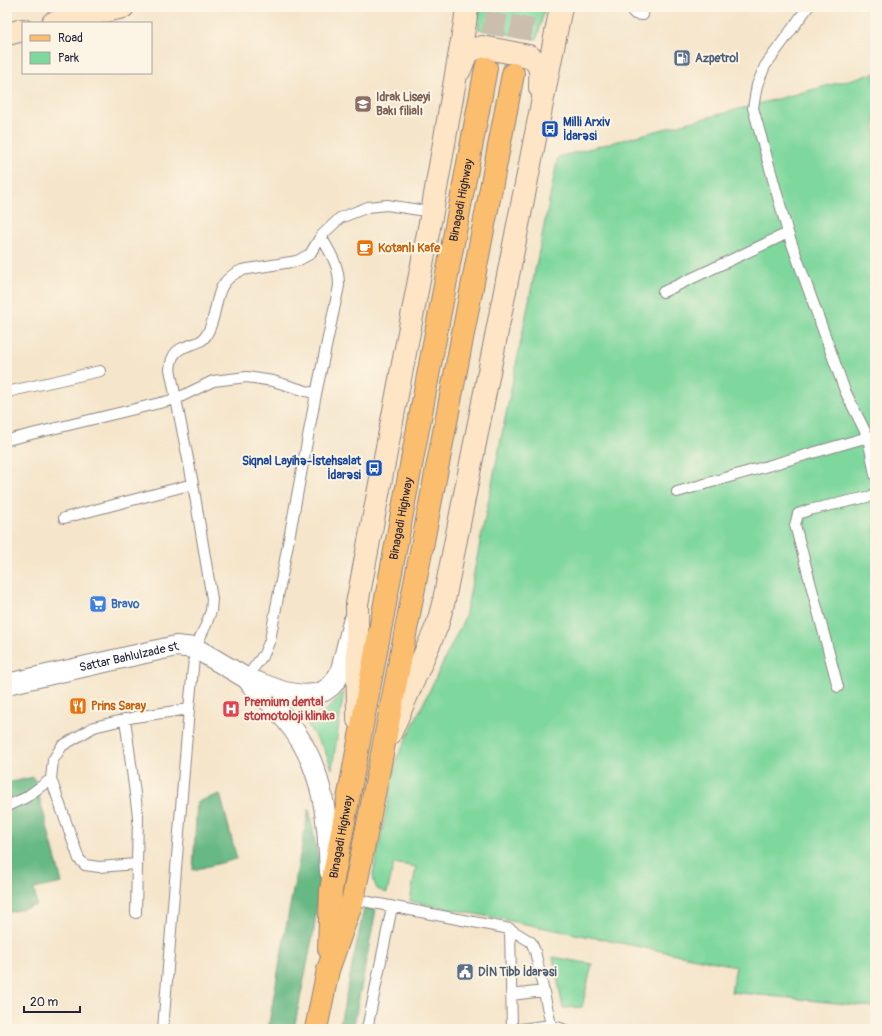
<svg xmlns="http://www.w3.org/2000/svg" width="882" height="1036" font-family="Pangolin,sans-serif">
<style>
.green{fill:#7ed79d;stroke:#507c6c}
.forest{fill:#66b884;stroke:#446d60}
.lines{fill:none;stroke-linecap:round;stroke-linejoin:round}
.primary-tunnel{stroke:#cbbead;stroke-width:22;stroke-dasharray:22 11;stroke-linecap:butt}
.lane-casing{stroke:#8c8482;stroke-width:12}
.street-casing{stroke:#8c8482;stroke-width:22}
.secondary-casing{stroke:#8c8482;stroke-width:24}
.primary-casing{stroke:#8c8482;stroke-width:24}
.lane{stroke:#fff;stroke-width:10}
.street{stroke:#fff;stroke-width:20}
.secondary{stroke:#fde5c5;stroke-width:22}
.primary{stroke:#fbbd6e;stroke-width:22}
.labels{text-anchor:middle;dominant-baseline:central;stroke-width:4;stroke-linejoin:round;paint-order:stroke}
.service-label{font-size:12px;font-weight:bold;fill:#4e5e75;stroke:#fcf5e5;text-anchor:start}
.education-label{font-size:12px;font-weight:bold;fill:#785e54;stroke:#fcf5e5;text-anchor:start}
.transit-label{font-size:12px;font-weight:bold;fill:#164399;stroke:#fcf5e5;text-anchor:start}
.street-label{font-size:12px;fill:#22223b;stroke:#fcf5e5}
.food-label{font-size:12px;font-weight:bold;fill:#c56008;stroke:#fcf5e5;text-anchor:start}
.shop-label{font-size:12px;font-weight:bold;fill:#366cbe;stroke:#fcf5e5;text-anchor:start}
.health-label{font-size:12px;font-weight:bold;fill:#be3a42;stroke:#fcf5e5;text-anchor:start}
</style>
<rect width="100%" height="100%" fill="#fcf5e5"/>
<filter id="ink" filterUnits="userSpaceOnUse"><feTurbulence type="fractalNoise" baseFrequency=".025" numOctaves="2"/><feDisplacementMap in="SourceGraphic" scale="8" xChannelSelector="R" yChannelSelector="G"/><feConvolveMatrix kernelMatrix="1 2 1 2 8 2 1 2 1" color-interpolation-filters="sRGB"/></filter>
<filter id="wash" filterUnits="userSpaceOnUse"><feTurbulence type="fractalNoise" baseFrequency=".012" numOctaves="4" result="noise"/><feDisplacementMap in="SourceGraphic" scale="16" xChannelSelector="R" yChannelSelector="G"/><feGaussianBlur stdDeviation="0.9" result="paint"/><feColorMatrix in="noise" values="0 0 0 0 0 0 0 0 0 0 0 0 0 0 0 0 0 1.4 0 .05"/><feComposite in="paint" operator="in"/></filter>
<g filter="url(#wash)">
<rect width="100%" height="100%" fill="#f5e5ca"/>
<path class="green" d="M479,7H545L537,39L478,29Z
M875,73V1007L731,992L736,966L410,901L416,867L394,863L387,893L377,889L374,882L373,874L397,758L465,617L558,157Z
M344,691L332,769L325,751L302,717C326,715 329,708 344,691Z
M553,957L592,964L582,1007L563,1008Z"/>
<path class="forest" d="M34,777L62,883L34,889L37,905L7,913V783Z
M220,794L237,859L193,870L197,802Z
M309,809L319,863V887L314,930L294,1029H268L288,916Z
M364,908L376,910L353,1029H339Z"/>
</g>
<g filter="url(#ink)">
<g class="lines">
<path class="primary-tunnel" d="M486,67L498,7
M513,71L526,7"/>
<defs>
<path id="lane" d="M628,7L635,14L643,15
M808,7L765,66L757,85L753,108L788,233L845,391L868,437L875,436
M663,292L788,233
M7,392L100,371
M7,440L176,399L213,381L247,377L273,381L316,394
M677,492L868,437L875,475
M64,518L193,484
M246,678L264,654L270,640L316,394L339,286C339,264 331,255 321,236
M838,687L795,525L798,514L809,510L872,496L875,493
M125,719L138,816L136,913
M7,806L25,798L51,779
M136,864L99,867L85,865L79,859L51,779L53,760L62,746L94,727L135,717L189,709
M353,899L510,929L531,942L535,951L551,1025
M510,929L512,1029
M511,995L544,991
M163,1029L189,709L195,648L206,625L211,611L212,599L193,484L170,369C171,365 171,360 173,357C180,342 200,348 207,334C221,310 210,283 242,270L297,261L310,254L321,236L340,218L368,207L387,205L432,212
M367,1029L392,907
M521,1029L551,1025L563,1029"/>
<g id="street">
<path d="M250,683C262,695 275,706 286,720C324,765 327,816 330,872"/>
<path id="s1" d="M7,684L176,646L195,648L246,678L284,692L303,695L316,694L324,691L331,686L336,680L341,670L353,622"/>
</g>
<path id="secondary" d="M53,23L123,7
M7,34L23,30
M460,70C465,57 466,50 482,47L529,56C543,65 540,74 540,88
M358,720L357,604L432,212L465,23L467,7
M390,734L437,626L444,600L561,7"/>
<g id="primary">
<path id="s2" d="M329,949L331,890L486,68"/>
<path d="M316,1029L328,970L353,899L383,749L513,74"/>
</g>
</defs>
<use href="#lane" class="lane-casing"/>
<use href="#street" class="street-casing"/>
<use href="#secondary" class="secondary-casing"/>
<use href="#primary" class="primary-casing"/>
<use href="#lane" class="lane"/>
<use href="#street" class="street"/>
<use href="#secondary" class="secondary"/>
<use href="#primary" class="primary"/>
</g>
</g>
<defs>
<symbol id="fuel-square" viewBox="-11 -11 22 22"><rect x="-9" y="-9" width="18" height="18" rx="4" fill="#5c6f8a" stroke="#fcf5e5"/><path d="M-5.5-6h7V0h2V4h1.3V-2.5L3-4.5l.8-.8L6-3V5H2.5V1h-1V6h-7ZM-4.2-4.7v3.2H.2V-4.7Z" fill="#fff"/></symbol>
<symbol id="school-square" viewBox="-11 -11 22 22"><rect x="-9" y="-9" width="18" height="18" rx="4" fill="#8d6e63" stroke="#fcf5e5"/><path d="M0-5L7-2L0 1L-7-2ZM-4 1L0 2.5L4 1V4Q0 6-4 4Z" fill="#fff"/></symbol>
<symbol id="bus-square" viewBox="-11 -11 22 22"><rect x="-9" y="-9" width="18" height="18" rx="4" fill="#1a4fb4" stroke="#fcf5e5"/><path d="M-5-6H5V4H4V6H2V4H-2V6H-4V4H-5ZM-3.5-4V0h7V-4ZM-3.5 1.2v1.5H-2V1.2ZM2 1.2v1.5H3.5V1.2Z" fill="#fff"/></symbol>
<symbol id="cafe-square" viewBox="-11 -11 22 22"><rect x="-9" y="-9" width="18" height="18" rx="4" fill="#e8710a" stroke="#fcf5e5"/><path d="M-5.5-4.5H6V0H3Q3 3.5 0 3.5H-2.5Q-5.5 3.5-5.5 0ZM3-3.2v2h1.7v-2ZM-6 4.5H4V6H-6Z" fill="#fff"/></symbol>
<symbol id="supermarket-square" viewBox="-11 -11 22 22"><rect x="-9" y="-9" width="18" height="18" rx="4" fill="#3f7fe0" stroke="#fcf5e5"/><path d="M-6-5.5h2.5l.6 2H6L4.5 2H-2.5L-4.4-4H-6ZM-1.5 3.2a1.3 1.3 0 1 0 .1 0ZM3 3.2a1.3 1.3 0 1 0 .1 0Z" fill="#fff"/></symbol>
<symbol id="restaurant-square" viewBox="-11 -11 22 22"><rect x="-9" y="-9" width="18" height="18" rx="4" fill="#e8710a" stroke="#fcf5e5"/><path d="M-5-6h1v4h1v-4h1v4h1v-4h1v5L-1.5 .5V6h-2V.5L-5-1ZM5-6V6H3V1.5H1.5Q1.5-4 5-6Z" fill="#fff"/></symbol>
<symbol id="hospital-square" viewBox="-11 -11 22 22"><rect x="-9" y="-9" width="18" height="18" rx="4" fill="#e0444e" stroke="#fcf5e5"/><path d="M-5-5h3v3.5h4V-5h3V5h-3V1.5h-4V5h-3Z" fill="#fff"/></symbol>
<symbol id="civic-square" viewBox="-11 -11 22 22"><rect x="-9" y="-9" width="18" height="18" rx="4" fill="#5c6f8a" stroke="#fcf5e5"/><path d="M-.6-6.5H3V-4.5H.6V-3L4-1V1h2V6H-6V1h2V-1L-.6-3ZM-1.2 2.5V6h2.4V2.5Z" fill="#fff"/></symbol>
</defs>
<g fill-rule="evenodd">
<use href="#fuel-square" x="672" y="48" width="20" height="20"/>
<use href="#school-square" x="353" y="94" width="20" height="20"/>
<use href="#bus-square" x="540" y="119" width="20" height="20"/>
<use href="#cafe-square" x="355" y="238" width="20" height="20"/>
<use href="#bus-square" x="364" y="458" width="20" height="20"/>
<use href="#supermarket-square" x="88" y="594" width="20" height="20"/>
<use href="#restaurant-square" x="68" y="696" width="20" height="20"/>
<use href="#hospital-square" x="221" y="699" width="20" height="20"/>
<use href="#civic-square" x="455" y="962" width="20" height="20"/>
</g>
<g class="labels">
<g class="service-label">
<text x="695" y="58">Azpetrol</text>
<text x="478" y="972">DİN Tibb İdarəsi</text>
</g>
<g class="education-label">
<text x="376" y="97">Idrak Liseyi<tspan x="376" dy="14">Bakı filialı</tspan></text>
</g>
<g class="transit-label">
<text x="563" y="122">Milli Arxiv<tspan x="563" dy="14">İdarəsi</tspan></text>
<text x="361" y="461" text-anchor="end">Siqnal Layihə-İstehsalat<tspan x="361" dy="14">İdarəsi</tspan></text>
</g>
<g class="street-label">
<text stroke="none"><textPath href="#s2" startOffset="761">Binagadi Highway</textPath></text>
<text stroke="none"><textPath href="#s2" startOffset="437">Binagadi Highway</textPath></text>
<text stroke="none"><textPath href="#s1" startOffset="126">Sattar Bahlulzade st.</textPath></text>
<text stroke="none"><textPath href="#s2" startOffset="113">Binagadi Highway</textPath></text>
</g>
<g class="food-label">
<text x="378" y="248">Kotanlı Kafe</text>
<text x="91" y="706">Prins Saray</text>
</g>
<g class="shop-label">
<text x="111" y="604">Bravo</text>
</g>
<g class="health-label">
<text x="244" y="702">Premium dental<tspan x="244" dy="14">stomotoloji klinika</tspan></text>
</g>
</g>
<rect width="882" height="1036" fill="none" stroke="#fcf5e5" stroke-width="24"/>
<rect x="22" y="22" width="130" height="52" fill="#fcf5e5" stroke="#a5a1a1"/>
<rect x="30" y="35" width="20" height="6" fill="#fbbd6e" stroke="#a5a1a1"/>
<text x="58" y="42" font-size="12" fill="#22223b">Road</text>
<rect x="30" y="52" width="20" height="12" fill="#7ed79d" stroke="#a5a1a1"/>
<text x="58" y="62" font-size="12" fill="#22223b">Park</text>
<path d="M24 1006v6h56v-6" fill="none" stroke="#22223b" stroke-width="2"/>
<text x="30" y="1006" font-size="12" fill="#22223b" stroke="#fcf5e5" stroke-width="3" paint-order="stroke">20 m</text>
</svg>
